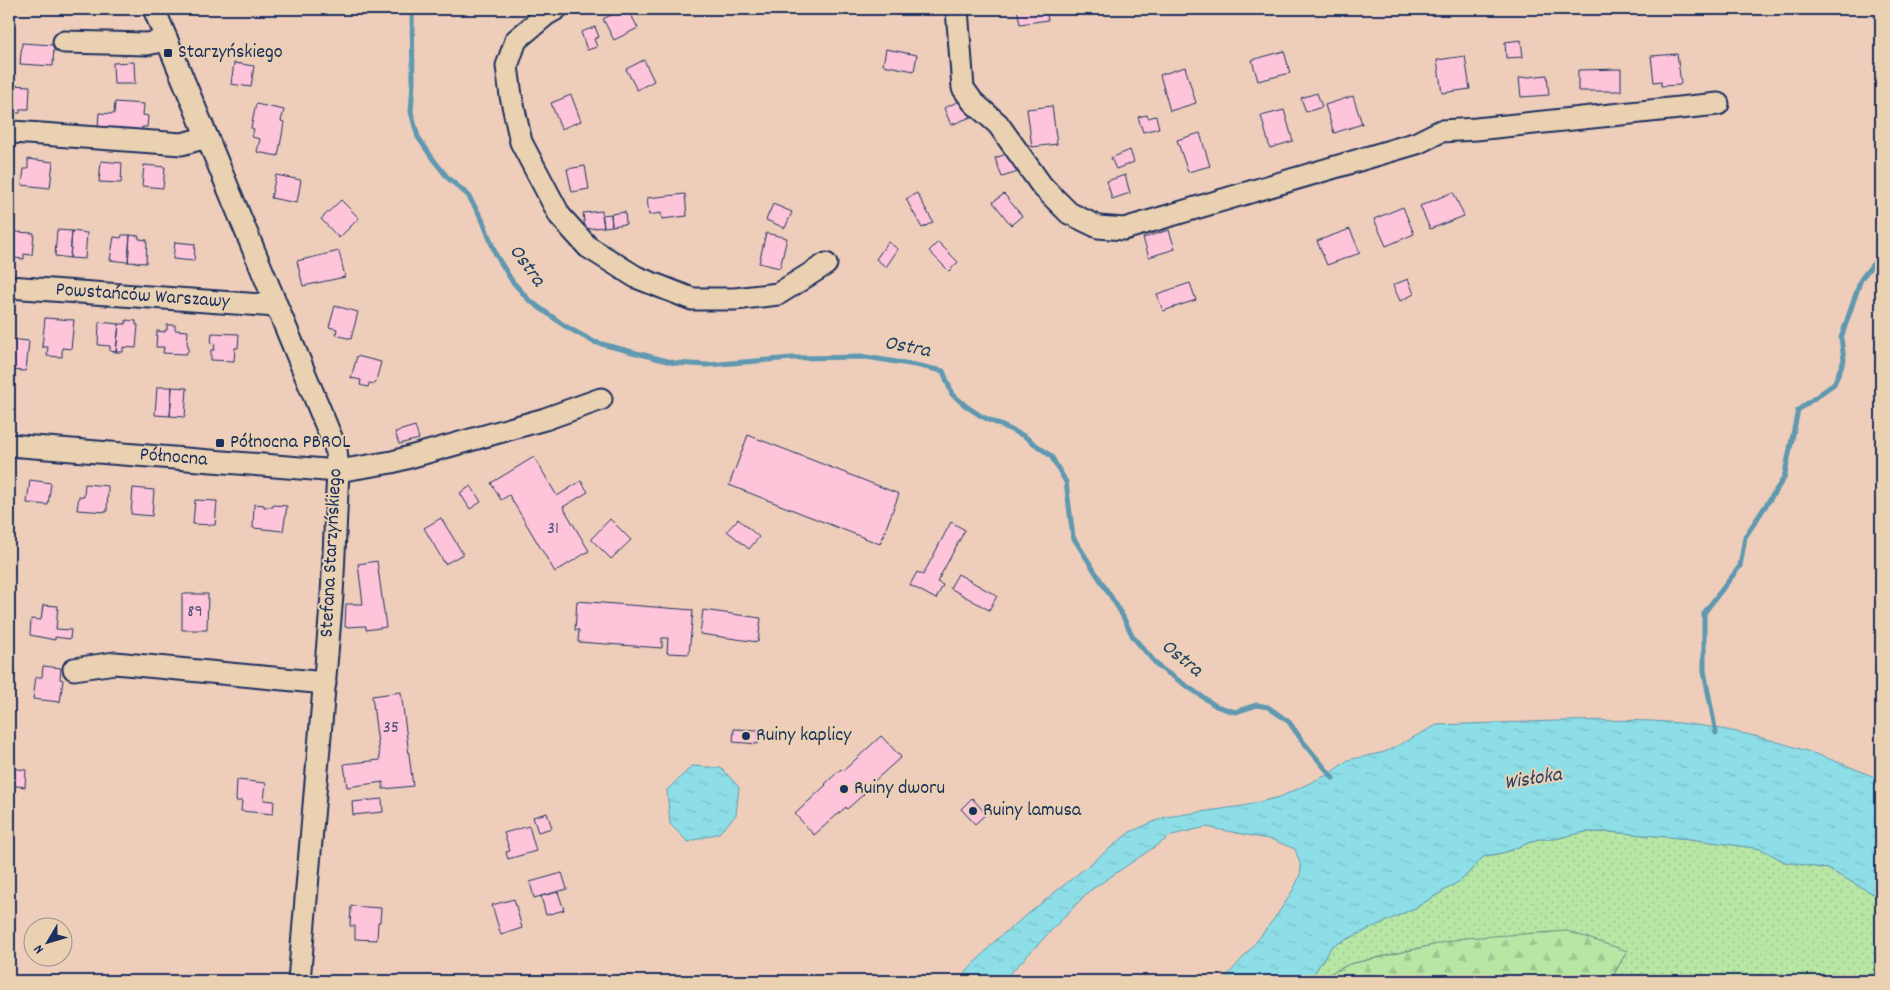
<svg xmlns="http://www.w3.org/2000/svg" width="1890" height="990" font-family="Dekko,sans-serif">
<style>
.grass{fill:url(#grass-dots);stroke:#698a82}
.forest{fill:url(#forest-firs);stroke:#698a82}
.water{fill:url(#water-ripples);stroke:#5f98b0}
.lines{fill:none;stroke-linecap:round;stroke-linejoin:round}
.stream{stroke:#5f98b0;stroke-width:5}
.building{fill:#fdc4da;stroke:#1b2f5e}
.minor-casing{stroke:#1b2f5e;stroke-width:25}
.minor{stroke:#ead1b2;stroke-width:21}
.poi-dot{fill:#1b2f5e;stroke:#ead1b2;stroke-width:2}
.labels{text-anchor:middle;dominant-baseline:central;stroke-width:4;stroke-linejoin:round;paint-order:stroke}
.number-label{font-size:18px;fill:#54547d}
.poi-label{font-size:20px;fill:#1b2f5e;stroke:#ead1b2;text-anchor:start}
.street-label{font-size:20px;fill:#1b2f5e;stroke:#ead1b2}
.water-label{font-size:21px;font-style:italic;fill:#26406c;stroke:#ead1b2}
</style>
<defs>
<pattern id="grass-dots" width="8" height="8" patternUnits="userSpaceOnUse" patternTransform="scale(1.25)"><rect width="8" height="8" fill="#b7e6a5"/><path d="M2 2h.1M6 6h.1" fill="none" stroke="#9dc690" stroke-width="1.8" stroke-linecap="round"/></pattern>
<pattern id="forest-firs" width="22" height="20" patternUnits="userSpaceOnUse" patternTransform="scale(1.25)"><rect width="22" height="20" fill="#b7e6a5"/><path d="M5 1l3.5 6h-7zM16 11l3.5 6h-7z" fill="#9dc690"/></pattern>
<pattern id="water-ripples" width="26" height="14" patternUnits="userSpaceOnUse" patternTransform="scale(1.25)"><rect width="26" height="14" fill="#8ddee7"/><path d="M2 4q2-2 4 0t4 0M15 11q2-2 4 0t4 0" fill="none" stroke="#79bfc9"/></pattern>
</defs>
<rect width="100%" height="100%" fill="#eeceba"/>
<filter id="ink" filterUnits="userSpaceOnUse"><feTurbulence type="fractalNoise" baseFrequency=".02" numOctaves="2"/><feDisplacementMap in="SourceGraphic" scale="10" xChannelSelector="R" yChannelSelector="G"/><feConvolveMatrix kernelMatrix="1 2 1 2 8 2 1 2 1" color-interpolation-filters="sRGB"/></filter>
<g filter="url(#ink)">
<path class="grass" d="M1585,832H1610L1691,839L1762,849L1785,862L1828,869L1881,898V981H1610L1627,951L1464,938L1350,964L1315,981H1309L1332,946L1417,907L1463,879L1483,857L1506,852L1538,839H1554Z"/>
<path class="forest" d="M1567,931L1627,951L1610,981H1315L1350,964L1464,938Z"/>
<path class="water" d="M1556,721C1592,721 1630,719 1666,722C1740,727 1814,750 1881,780V898L1828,869L1785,862L1761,849L1691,839L1610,832H1585L1554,839H1538L1506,852L1483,857L1463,879L1417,907L1332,946L1309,981H1222C1239,964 1302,890 1301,868C1300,862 1297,855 1295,849L1273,840L1206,827L1172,835L1088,892L1003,981H958L997,939L1130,832L1165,817L1243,806L1280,797L1329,774L1348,760L1385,752L1437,725Z
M692,766L721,768L739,787L736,815L719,833L688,842L670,824L667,790Z"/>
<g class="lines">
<path class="stream" d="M412,9L413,83L411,112L418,137L433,159L448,178L468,195L482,219L496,255L512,281L529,300L565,326L594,342L675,363L707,365L793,358L866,357L915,365L943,371L952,394L966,406L981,416L1024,436L1051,456L1066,482L1073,537L1120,611L1133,637L1159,667L1216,706L1235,712L1257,705L1268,707L1289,722L1301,739L1333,778
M1716,733L1704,671V613L1740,566L1745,537L1784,478L1798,410L1834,384L1844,360L1841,338L1861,279L1881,254"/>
</g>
<path class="building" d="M9,9H15L14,26L9,25Z
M623,9H628L638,28L614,40L603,19Z
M1017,9H1046L1048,20L1020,24Z
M595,27L599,37L594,39L597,47L587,50L581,32Z
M1521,40L1523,57L1506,58L1505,42Z
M22,43L54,45L53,66L20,64Z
M886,49L917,55L914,71L883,65Z
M1284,51L1290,73L1258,81L1252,60Z
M1677,54L1681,83L1680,85L1661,86V81L1654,82L1651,56Z
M1465,56L1470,89L1442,93L1437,60Z
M644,60L654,81L637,90L626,69Z
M134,62L135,84H114L113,63Z
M234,63L254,66L251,87L231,84Z
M1185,67L1196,103L1170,111L1160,75Z
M1621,69V91H1578V70Z
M1547,75L1549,95L1521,97L1519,78Z
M9,85L30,86L29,109H20V113H9Z
M1317,93L1322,107L1306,112L1301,98Z
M571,95L581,121L561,129L551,103Z
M1353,96L1362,124L1334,133L1325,105Z
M966,98L973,116L951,125L944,108Z
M115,102L144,104L143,115L148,116L147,127H142V130L98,127L99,113L114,114Z
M256,104L284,110L281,121L284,122L282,135L278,156L257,152L260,139L252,137L254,129L251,128Z
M1052,106L1057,144L1032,147L1027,109Z
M1284,110L1293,141L1270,148L1261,116Z
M1147,115L1148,118L1156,116L1159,128L1143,132L1138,117Z
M1200,133L1210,166L1188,172L1177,140Z
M1130,150L1134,162L1116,169L1111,158Z
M1015,151L1021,171L1002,177L995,158Z
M28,159L53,162L50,188L22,185L24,169H28Z
M101,161L122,163L121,183L99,182Z
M144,165L165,167L163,188L142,186Z
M585,166L589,189L572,192L567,169Z
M276,175L301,180L297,203L271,198Z
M1125,175L1130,193L1112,199L1107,181Z
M1453,192L1464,216L1430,229L1420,206Z
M917,193L933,222L922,228L906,199Z
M685,194L687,216L662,219L661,213L649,215L647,198Z
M1004,194L1022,216L1011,225L993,202Z
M341,200L359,218L339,238L321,219Z
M773,204L792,212L785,228L766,220Z
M1403,207L1414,234L1386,246L1374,219Z
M602,211L604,227L585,229L583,213Z
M625,212L626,224L612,226L611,214Z
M611,214L612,226L604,227L602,215Z
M1350,229L1360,253L1327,265L1317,241Z
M57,230L72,231L70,258L55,256Z
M1169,230L1175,249L1149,257L1143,238Z
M9,231L14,232L13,258H9Z
M72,231L87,233L85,259L70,258Z
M14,232L34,233L32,255L24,254V259L13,258Z
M766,233L787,238L780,268L759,263Z
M122,235H130L128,262L110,260L114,237L121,238Z
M130,235L139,236V239L147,240L146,263L128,262Z
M175,242L195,244L194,261L173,259Z
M888,242L898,249L886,267L876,259Z
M938,242L958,262L949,271L929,251Z
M339,251L345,277L303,286L297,261Z
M1408,279L1414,294L1400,301L1393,285Z
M1190,283L1196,300L1163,311L1157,294Z
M335,306L358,312L351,339L336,335L337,329L329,327Z
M45,318L74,320L71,349L62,348V357L47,356L48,347H42Z
M126,320L136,321V325H138L136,348L123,347V352H116L119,324H126Z
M99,322L119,324L116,352L110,351V346L98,345Z
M167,325H175V330L188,331L187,343L189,349L186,354L163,353L164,347H156L157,331L165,332V330H167Z
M212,333L239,334L238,348H235L234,361L211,360V350H214L215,344L211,343Z
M9,339L29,341L26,371L9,370Z
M357,356L381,362L375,384L369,383L368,387L360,385L361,380L351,378Z
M157,387H172L170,416L155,415Z
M172,387L187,388L185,417L170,416Z
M415,426L419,439L399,444L395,432Z
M748,435L899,494L880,544L729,485Z
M534,457L557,496L581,481L588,492L563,507L589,551L555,572L509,495L501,500L491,483Z
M30,480L51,483L48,505L27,503Z
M85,484L108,486L107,512L77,510L79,496L84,497Z
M471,486L481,502L470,509L460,493Z
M133,488L154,490L152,516L131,514Z
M195,500L217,501L215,525L193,524Z
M254,504L264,505V507H273V505L287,506L283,531L253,528Z
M441,518L463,554L445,564L424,528Z
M610,519L631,540L611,559L591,539Z
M738,519L759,537L749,549L727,531Z
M951,522L965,530L937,582L943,585L936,599L910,585L917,572L923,575Z
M377,561L386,627L366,630V626L345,627L346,604H363L358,564Z
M958,574L997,596L989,610L950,588Z
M182,594H208L207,630H182Z
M577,601L693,610L689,654L667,653L668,638H662V648L578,642L579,630H575Z
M43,605L58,606L56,629L71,630L70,639L55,637V640L30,635L31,619L41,620Z
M703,610L761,618L758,642L700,634Z
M43,666L61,668L60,679L63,680L60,702L33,699L36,677H42Z
M401,692L413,786L383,789V782L347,787L344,764L380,760L372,696Z
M734,729L759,730L758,744L733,742Z
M881,736L901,757L862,792L864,794L847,809L846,807L814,835L795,814L826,785L825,784L841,769L843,771Z
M9,768L26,770L25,787L9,785Z
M237,780L266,783L264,800L274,801L273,814L241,811L242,801H236Z
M972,798L986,814L975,824L961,809Z
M382,799L383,812L353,815L352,802Z
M547,813L552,828L538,832L533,817Z
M529,826L536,851L508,859L506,852L510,851L504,833Z
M562,873L567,889L534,898L530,882Z
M558,892L564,910L546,915L541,896Z
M514,899L522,928L501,935L492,905Z
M351,906L381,908L380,922H378L377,940L355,939V926H350Z"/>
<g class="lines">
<defs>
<g id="minor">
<path d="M154,9L336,449L338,471L332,595L299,981"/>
<path d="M556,9L547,14L516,40L507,66L511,96L521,142L560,216L588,247L636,277L692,299H735L778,294L826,264"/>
<path d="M957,9L963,88L973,102L998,124L1042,186L1069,213L1098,227L1124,229L1417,143L1441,131L1476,129L1718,104"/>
<path d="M64,42L147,44L167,40"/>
<path d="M13,132L182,144L207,137"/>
<path id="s1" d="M9,287L276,306"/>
<path id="s2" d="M9,445L338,471L392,462L545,419L601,399"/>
<path d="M74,669L115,663L325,683"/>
</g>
</defs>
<use href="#minor" class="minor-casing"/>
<use href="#minor" class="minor"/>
</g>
</g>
<g class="poi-dot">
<rect x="163" y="48" width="10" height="10" rx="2.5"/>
<rect x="215" y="438" width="10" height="10" rx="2.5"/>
<circle cx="746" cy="736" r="5"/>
<circle cx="844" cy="789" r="5"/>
<circle cx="973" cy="811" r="5"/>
</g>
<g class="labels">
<g class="number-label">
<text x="553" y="529">31</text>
<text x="195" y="612">89</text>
<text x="391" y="728">35</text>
</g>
<g class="poi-label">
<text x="178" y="53">Starzyńskiego</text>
<text x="230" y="443">Północna PBROL</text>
<text x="756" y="736">Ruiny kaplicy</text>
<text x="854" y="789">Ruiny dworu</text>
<text x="983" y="811">Ruiny lamusa</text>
</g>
<g class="street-label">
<text stroke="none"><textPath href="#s1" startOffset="134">Powstańców Warszawy</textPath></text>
<text stroke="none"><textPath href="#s2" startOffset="165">Północna</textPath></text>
<text transform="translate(332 553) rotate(-87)">Stefana Starzyńskiego</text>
</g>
<g class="water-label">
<text transform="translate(526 266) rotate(54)">Ostra</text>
<text transform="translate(907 348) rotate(11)">Ostra</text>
<text transform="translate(1181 659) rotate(39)">Ostra</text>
<text transform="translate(1533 780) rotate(-9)">Wisłoka</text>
</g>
</g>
<rect width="1890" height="990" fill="none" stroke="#ead1b2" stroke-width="30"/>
<rect x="15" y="15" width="1860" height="960" fill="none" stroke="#1b2f5e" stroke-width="2" filter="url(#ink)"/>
<g transform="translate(48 942) rotate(232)"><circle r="24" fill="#ead1b2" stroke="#979090"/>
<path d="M0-4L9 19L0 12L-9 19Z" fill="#1b2f5e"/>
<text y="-8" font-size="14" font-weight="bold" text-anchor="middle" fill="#1b2f5e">N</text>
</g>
</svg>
